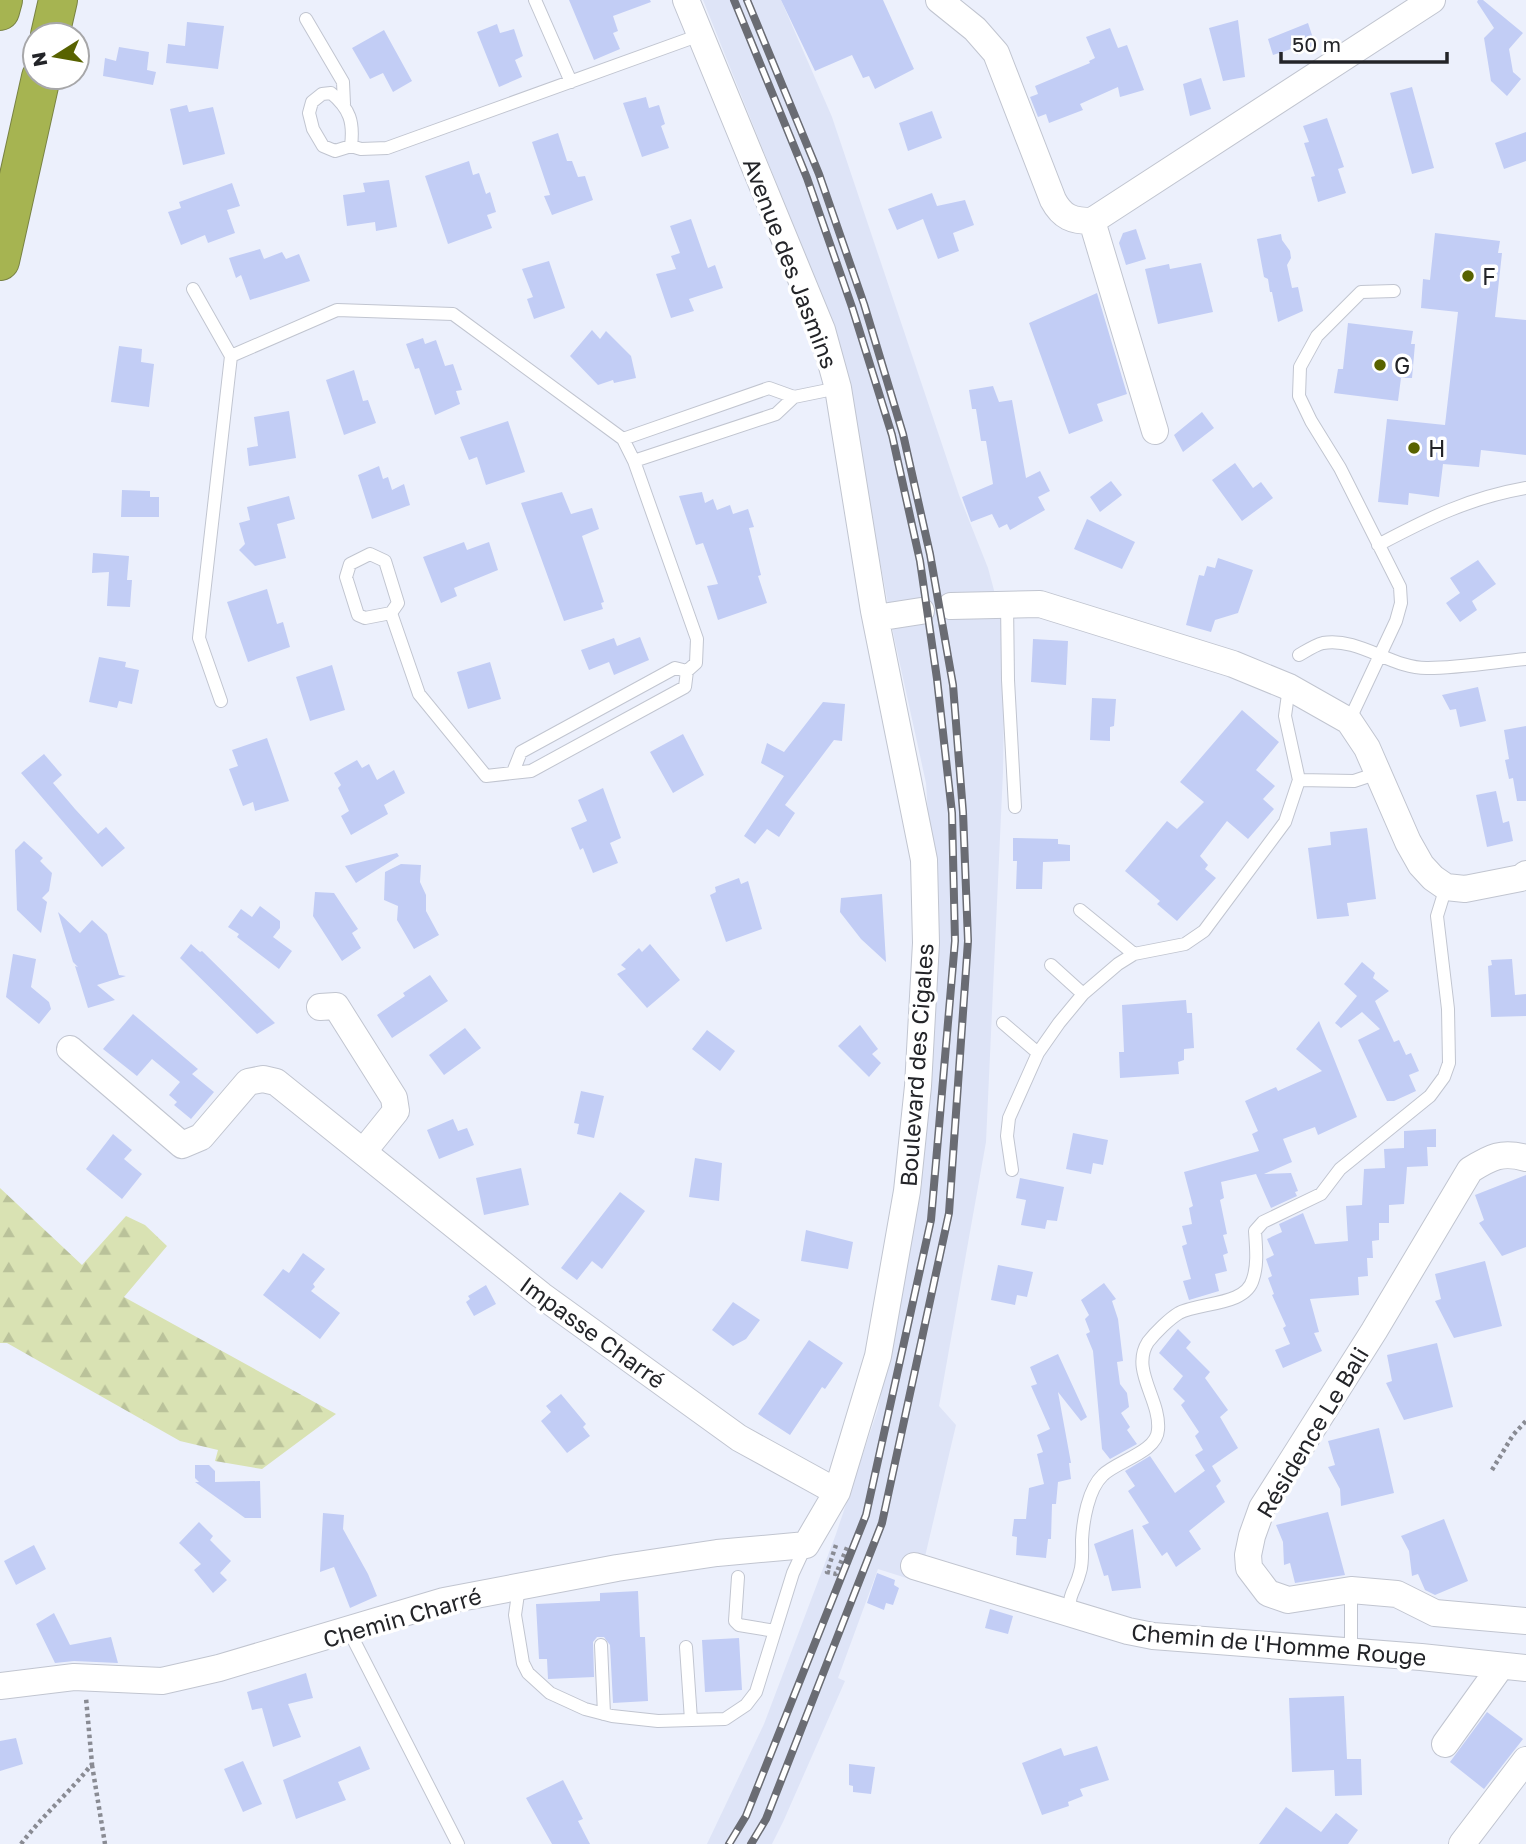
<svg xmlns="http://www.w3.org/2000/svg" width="1526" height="1844" font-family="'Golos Text',sans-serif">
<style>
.built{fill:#dee4f7}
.forest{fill:url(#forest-firs)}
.building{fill:#c2cdf5}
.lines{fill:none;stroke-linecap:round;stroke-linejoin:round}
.service-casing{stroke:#c1c5d0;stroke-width:14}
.minor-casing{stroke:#c1c5d0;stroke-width:28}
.motorway-casing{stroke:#788243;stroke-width:40}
.path{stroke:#898b93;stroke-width:4.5;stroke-dasharray:3.5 3.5;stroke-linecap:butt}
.service{stroke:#fff;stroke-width:12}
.minor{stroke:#fff;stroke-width:26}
.motorway{stroke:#a6b451;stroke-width:38}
.rail-casing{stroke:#6a6c73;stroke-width:8}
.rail{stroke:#fff;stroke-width:5;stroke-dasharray:16;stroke-linecap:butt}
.poi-dot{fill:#586200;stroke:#fff;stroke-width:2.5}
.labels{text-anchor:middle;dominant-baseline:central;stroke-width:7;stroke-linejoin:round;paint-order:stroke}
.street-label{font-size:23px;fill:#232428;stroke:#fff}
.poi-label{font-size:23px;fill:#232428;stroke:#fff;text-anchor:start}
</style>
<defs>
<pattern id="forest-firs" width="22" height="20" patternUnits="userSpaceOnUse" patternTransform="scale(1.75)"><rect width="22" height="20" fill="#d9e2b3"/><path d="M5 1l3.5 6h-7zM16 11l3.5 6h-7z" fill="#bac29a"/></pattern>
</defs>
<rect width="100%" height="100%" fill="#ecf0fc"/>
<path class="built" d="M703,0H781L832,117L959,495L988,568L1005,631L1003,772L986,1142L939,1406L956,1425L919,1582L878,1569L838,1678L845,1681L783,1822L772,1844H707L764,1724L836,1534L878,1409L915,1209L936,940L926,783L894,637L853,415L832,322Z"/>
<path class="forest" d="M0,1188L82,1265L126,1216L145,1225L167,1246L124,1297L336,1414L262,1469L215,1461L218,1450L180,1441L7,1343H0Z"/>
<path class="building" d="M569,0H650L651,2L613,16L618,31L613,33L620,49L594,60Z
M781,0H883L914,69L875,89L869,76L863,78L852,55L815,71Z
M1478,0H1483L1523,33L1509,49L1513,72L1521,79L1507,96L1491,81L1484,38L1494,28L1477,2Z
M1238,20L1245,77L1223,81L1209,28Z
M187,22L224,26L218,69L166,63L168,44L185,46Z
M1308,23L1315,44L1297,55L1294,48L1273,55L1268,39Z
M497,24L500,33L514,29L523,56L515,60L522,77L499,87L477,32Z
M1110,28L1118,48L1127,45L1144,90L1120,97L1118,87L1080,104L1083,110L1049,123L1046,114L1038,117L1030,97L1038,94L1035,86L1090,63L1089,61L1095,58L1086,37Z
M384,30L412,81L393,92L383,73L370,79L352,48Z
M119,47L149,52L147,70L156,72L153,85L103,76L105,58L116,61Z
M1201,78L1211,109L1190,116L1183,84Z
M1412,87L1434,168L1412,174L1390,93Z
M646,97L649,108L659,105L665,124L661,126L669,148L642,157L623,103Z
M187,105L189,112L213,107L225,154L183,165L170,109Z
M932,111L942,138L908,151L899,123Z
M1327,118L1344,167L1338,169L1346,193L1318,202L1311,177L1315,176L1304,143L1309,142L1303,126Z
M1526,132V161L1504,169L1495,143Z
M558,133L567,161H572L578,177L585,176L593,200L552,215L544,196L550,195L532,142Z
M469,161L473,175L479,173L486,194L490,192L496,212L487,215L492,228L448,244L425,176Z
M389,180L397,227L376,231L375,222L347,226L343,195L365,192L363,183Z
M232,183L240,206L227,210L235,233L208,243L205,235L181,245L168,212L181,208L179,202Z
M932,193L937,206L965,200L974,225L953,233L959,251L938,259L923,219L897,230L888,209Z
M691,219L708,268L715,265L723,288L689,299L694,311L671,318L656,274L676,269L671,256L680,253L670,226Z
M1136,229L1146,259L1126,265L1119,243L1123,233Z
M1435,233L1500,241L1498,253H1502L1495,317L1526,320V455L1481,450L1479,467L1443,464L1439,497L1409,493L1408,505L1378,502L1387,419L1445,425L1458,312L1421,308L1423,279L1430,280Z
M1281,234L1282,240L1290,251L1291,258L1287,265L1292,288L1298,287L1303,311L1278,322L1272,292H1270L1268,279L1264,277L1257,239Z
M260,249L264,259L282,252L286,259L299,254L310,281L250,300L241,275L236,278L229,258Z
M549,261L565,308L534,319L527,299L533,297L522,269Z
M1201,263L1213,312L1158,324L1145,269L1169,264L1170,269Z
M1097,293L1127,394L1097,404L1103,421L1069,434L1029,323Z
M1348,323L1413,331L1411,344H1415L1412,378H1401L1398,401L1334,393L1338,369H1343Z
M592,330L600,339L606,331L631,356L636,378L614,383L613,380L598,385L570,356Z
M423,338L425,344L436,340L445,366L453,364L462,390L456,391L460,404L435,415L419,368L415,369L406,344Z
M119,346L142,349L141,362L154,364L149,407L111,402Z
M354,370L363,401L368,400L376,423L344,435L326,380Z
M993,386L999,402L1012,400L1026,478L1040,471L1050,491L1038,497L1045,510L1010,530L1007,524L999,528L992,514L971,522L962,497L993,484L986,441H981L976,409H972L969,390Z
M289,411L296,458L249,466L247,448L258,446L254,417Z
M1202,412L1214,428L1183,452L1174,435Z
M508,421L525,472L486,485L477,457L469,460L460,437Z
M1235,463L1253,488L1261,482L1273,498L1242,521L1212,480Z
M379,466L383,479L388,477L392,490L404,484L410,505L372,519L358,475Z
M1111,481L1122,495L1100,512L1090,497Z
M122,490L150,491V497H159V517H121Z
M562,492L571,514L592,508L599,529L582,536L604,602L601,603L603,609L564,621L521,503Z
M702,492L705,503L713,499L717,510L730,505L733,514L748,509L754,527L749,528L761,575L758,576L767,603L718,620L707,586L718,584L703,543L696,545L679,496Z
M289,496L295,519L277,524L286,558L255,566L239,550L245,544L239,523L250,520L247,507Z
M1087,519L1135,542L1122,569L1074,549Z
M464,542L467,550L489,542L498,570L454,588L457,596L441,603L423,557Z
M93,553L129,556L127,580H132L130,607L107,606L109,572L92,573Z
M1218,558L1253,570L1238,613L1215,620L1211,632L1186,625L1199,575L1204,576L1207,566L1215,568Z
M1478,560L1496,584L1472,601L1477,610L1460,622L1446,603L1460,593L1450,578Z
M267,589L277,624L283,622L290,647L248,662L227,602Z
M640,637L649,660L614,675L609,662L589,670L581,650L614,638L617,646Z
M1033,639L1068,641L1066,685L1031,682Z
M99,657L126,662L125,667L139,670L132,704L119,701L117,708L89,702Z
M490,662L501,699L468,709L457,672Z
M332,665L345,710L310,721L296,677Z
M1478,687L1486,721L1460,727L1456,709L1450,710L1442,695Z
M1092,698L1116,699L1114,726L1110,727V741L1090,740Z
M823,702L845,704L842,741L834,740L785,805L795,813L779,837L767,829L755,844L744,836L784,776L761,763L767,743L784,752Z
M1242,710L1279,742L1256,770L1275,786L1263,799L1274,809L1248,839L1227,821L1200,856L1208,865L1205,869L1216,878L1177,921L1157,904L1160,901L1125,871L1167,821L1177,829L1204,802L1180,782Z
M1526,726V801H1517L1513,778L1509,779L1505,760L1509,759L1504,730Z
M683,734L704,775L673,793L650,752Z
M267,738L289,801L255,811L253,802L243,806L229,769L238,766L232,750Z
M44,754L62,775L53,783L75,809L98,834L106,827L125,848L102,867L21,773Z
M357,760L362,768L369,764L377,780L394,770L405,793L384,805L388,814L351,835L341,816L349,811L338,788L341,785L334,773Z
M603,788L621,838L610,843L618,863L593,873L583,848L580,850L571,828L587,821L578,800Z
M1496,791L1503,823L1509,821L1513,841L1487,847L1476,795Z
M1367,828L1376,899L1347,903L1349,916L1317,919L1308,848L1331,845L1330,832Z
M1013,838L1058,839V844L1070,845V861L1043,862L1042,889H1016L1017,861H1013Z
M24,841L43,858L40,861L52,873L49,891L42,898L47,902L41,933L17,910L15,850Z
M397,853L399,856L356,883L345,866Z
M401,864L421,865L420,882L426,895V911L439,935L414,949L397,920L398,906L384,900L385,872Z
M739,878L741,884L748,881L762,929L726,942L710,895L716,892L715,887Z
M315,892L334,893L358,929L352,933L361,948L342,961L313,916Z
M882,894L886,962L861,939L840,912L841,898Z
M260,906L280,921V928L273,937L292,951L279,969L237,937L239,934L228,927L241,909L252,917Z
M58,912L80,933L92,920L107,934L119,975L126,976L97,985L115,1000L88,1008L75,966L78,967L73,962Z
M191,944L200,952L202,951L275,1023L257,1034L180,958Z
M650,944L680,980L647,1008L617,974L626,969L621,965L639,948L642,952Z
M13,954L36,959L31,987L49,1002L51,1009L39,1024L6,997Z
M1512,959L1515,995L1526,994V1016L1491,1017L1488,966L1492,965L1491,960Z
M1362,962L1375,973L1373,978L1389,991L1375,1001L1394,1042L1399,1040L1406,1055L1411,1053L1419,1071L1409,1075L1416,1091L1394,1101H1387L1358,1040L1380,1029L1362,1012L1341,1028L1335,1023L1357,996L1344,984Z
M430,975L448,1001L392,1038L377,1015L405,996L403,993Z
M1186,1000L1187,1013H1192L1194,1048L1184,1049V1060L1178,1062L1179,1074L1120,1078L1119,1052H1124L1122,1005Z
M133,1014L198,1069L192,1074L214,1092L191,1119L174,1105L177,1102L169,1095L180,1082L152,1059L137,1076L103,1049Z
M1319,1021L1357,1117L1318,1135L1315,1127L1283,1139L1292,1162L1264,1174L1291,1173L1298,1191L1295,1192L1297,1196L1271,1208L1256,1174L1221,1182L1224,1198L1220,1200L1227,1234L1223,1235L1228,1253L1223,1255L1227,1271L1215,1274L1219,1291L1189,1300L1183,1281L1191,1279L1182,1246L1187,1244L1182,1226L1192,1224L1189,1208L1193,1206L1184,1172L1259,1151L1252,1134L1258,1131L1245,1101L1276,1087L1278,1091L1322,1071L1296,1049Z
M860,1025L878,1049L872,1054L881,1063L869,1077L838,1046Z
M465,1028L481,1048L444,1075L429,1055Z
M707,1030L735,1051L720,1071L692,1049Z
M581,1091L604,1096L594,1138L577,1134L579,1124L574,1123Z
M453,1119L458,1131L467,1128L474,1145L439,1159L427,1130Z
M1436,1129V1147H1427L1428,1166L1407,1167L1404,1204L1389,1205V1223H1379V1240L1372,1241L1373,1258H1367L1368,1276L1358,1277L1359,1295L1310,1299L1319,1332L1314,1333L1322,1351L1283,1368L1275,1350L1290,1344L1283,1328L1286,1326L1272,1295L1274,1294L1268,1278L1272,1276L1266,1259L1274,1255L1267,1239L1282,1232L1279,1224L1303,1213L1315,1244L1348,1241L1346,1206L1362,1205L1364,1169L1385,1168L1384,1149L1404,1148V1131Z
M1073,1133L1108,1140L1103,1165L1093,1163L1091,1174L1066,1169Z
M113,1134L132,1150L124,1159L142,1174L122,1199L86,1169Z
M695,1158L722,1163L719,1201L689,1197Z
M521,1168L529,1205L484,1215L476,1178Z
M1526,1175V1247L1502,1256L1479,1223L1484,1220L1475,1195Z
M1020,1178L1064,1187L1057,1221L1047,1220L1045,1229L1021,1225L1026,1200L1016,1198Z
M620,1192L645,1211L602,1269L592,1261L577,1280L561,1268Z
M806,1230L853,1242L848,1269L801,1261Z
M303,1253L325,1269L313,1284L315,1287L311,1291L340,1313L320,1339L263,1295L283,1269L289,1273Z
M1485,1261L1502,1326L1454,1338L1435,1301L1441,1299L1435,1274Z
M998,1265L1033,1272L1027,1297L1017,1295L1015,1305L991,1300Z
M1104,1283L1116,1299L1112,1301L1118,1319L1123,1361L1117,1362L1120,1384L1127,1393L1129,1407L1121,1413L1130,1427L1127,1430L1137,1444L1110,1459L1102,1449L1093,1351L1086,1334L1090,1332L1085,1319L1089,1315L1081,1300Z
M486,1285L496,1304L474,1316L466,1302L470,1299L468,1296Z
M733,1302L760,1320L746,1339L733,1346L712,1330Z
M1178,1329L1191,1342L1186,1348L1210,1372L1205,1378L1228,1410L1220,1417L1238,1448L1212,1466L1221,1481L1216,1486L1225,1502L1189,1531L1201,1549L1176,1567L1167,1552L1162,1556L1142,1526L1149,1523L1128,1491L1135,1486L1125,1471L1150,1456L1175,1493L1210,1467L1205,1471L1195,1455L1203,1450L1195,1436L1199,1432L1181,1405L1185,1401L1173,1389L1183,1376L1159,1353Z
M809,1340L843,1363L825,1389L822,1387L790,1435L758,1414Z
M1437,1343L1453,1407L1404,1420L1386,1383L1392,1381L1387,1355Z
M1058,1354L1087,1417L1081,1421L1058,1392L1071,1463H1069L1071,1479L1058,1482L1056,1504H1052L1051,1539H1048L1046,1558L1016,1555L1017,1537L1012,1536L1014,1519H1026L1029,1488L1044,1484L1037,1454L1043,1452L1037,1435L1050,1429L1031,1386L1037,1384L1030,1367Z
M561,1394L586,1424L583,1427L590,1436L567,1453L541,1421L551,1412L546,1406Z
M1379,1428L1394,1493L1341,1506L1340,1489L1328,1467L1335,1465L1328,1441Z
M195,1465H209L215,1471V1482L260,1481L261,1518H245L195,1482H199L195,1478Z
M1328,1512L1345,1575L1295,1583L1290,1563L1284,1565L1283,1542L1276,1525Z
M323,1513L344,1515L343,1529L368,1574L377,1596L350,1608L334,1567L320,1572Z
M1444,1519L1468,1581L1435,1595L1425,1590L1418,1574L1412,1576L1409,1551L1401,1536Z
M199,1522L213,1536L210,1540L231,1561L220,1573L227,1580L213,1593L194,1570L201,1564L179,1543Z
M1133,1529L1141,1588L1112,1591L1108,1575L1104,1576L1094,1544Z
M34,1545L46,1569L16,1585L4,1561Z
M877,1573L895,1580L894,1585L899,1588L893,1605L886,1603L884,1610L867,1603Z
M638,1591L640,1637H645L648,1701L613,1703L610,1645L604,1637H597L593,1642L594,1677L548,1679L547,1659H539L536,1604L600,1601V1593Z
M990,1609L1013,1616L1008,1634L985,1628Z
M54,1613L70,1645L111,1637L118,1663L74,1661L55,1663L36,1624Z
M739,1638L742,1690L705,1692L702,1640Z
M306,1673L313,1698L288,1704L301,1737L273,1747L262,1708L252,1710L247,1692Z
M1344,1696L1347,1759H1361L1362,1795L1335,1796L1334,1770L1292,1772L1289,1698Z
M1487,1712L1523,1739L1484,1789L1450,1762Z
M16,1738L23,1764L0,1771V1741Z
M360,1746L370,1769L338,1782L346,1800L296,1819L283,1780Z
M1097,1746L1109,1780L1080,1789L1083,1796L1068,1802L1069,1806L1042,1815L1022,1763L1061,1748L1064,1756Z
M243,1761L262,1804L243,1812L224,1769Z
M849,1764L875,1767L871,1794L853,1792V1786L849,1785Z
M563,1780L583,1819L578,1821L590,1844H552L526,1798Z
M1286,1807L1321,1832L1336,1813L1358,1830L1348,1844H1259Z"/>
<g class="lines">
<defs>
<path id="service" d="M535,0L571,82
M306,19L343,82L344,104
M351,146C354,122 350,109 331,93L322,94L312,102L309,113L313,129L323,146L335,151L351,146L361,149L387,148L700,35
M193,289L231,356
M623,439L769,388L794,397
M634,461L776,414L794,397L838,388
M1378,545C1429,518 1469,498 1526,488
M370,554L385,561L398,603L391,613L365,618L358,615L346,577L350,564Z
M1007,603L1008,680L1015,807
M1299,655C1306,651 1315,645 1323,643C1360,637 1392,669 1428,668C1460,668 1494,662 1526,659
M221,701L199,638L231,356L337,310L453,314L623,439L634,461L697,639L696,663L687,671L685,687L531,771L486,776L419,694L391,613
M1349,721L1396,621L1401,603L1400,587L1340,468L1311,421L1299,396L1300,367L1317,336L1361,292L1394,291
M513,772L521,752L675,668L687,671
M1299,780L1354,781L1378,773
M1080,910L1134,954
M1051,965L1083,994
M1003,1023L1038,1053
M1012,1170L1007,1136L1009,1118L1038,1053L1059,1023L1083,994L1118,964L1134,954L1185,944L1204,931L1285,822L1299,780L1285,716L1289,687
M738,1577L735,1621L739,1625L775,1631
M519,1587L515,1615L523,1663L528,1673L550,1693L585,1709L612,1716L658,1721L725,1719L746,1705L756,1692L793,1573L806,1545
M1069,1612C1069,1592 1076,1589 1080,1572C1083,1563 1082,1550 1082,1540C1083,1521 1088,1489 1103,1475C1117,1461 1157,1452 1158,1430C1161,1400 1130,1370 1148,1342C1155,1333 1169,1319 1179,1313C1200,1302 1246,1306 1253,1279C1258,1264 1256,1247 1255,1231L1263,1222L1321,1194L1340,1169L1430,1096L1444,1077L1449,1063L1448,1009L1437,916L1446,887
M349,1631L458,1844
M601,1645L604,1714
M686,1647L691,1720
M1351,1652V1590"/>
<path id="minor" d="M939,0L975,29L996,53L1053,200C1062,217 1072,221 1092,221L1432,0
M1092,221L1155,431
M951,606L1040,604L1233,664L1289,687L1349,721L1367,748L1408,842L1421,865L1433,878L1446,887L1465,889L1521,878L1526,874
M876,618L921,611
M320,1007L336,1006L394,1098L396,1111L363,1152
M70,1049L182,1145L201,1137L248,1082L263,1079L276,1082L541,1295L739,1438L837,1492
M1526,1158C1502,1151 1491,1157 1470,1170L1374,1331L1262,1508L1252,1536L1248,1555L1249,1568L1268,1593L1288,1600L1351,1590L1397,1594L1435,1613L1526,1621
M914,1566L1128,1631L1153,1636L1421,1657L1526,1668
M0,1686L74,1677L162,1681L219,1668L444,1601L617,1568L717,1553L806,1545L837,1492L878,1356L907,1191L918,1086L926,943L924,860L874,611L838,388L822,330L686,0
M1445,1744L1501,1666
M1462,1844L1526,1760"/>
<path id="motorway" d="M0,11L3,0
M50,35L58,0
M0,261L41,77"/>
</defs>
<use href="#service" class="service-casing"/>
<use href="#minor" class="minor-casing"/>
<use href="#motorway" class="motorway-casing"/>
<path class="path" d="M1492,1470L1513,1435L1526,1421
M836,1545L827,1572L836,1574L848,1545
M92,1765L105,1844
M21,1844C43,1815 70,1792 92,1764L86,1698"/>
<use href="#service" class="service"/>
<use href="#minor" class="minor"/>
<use href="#motorway" class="motorway"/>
<defs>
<path id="rail" d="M747,0L819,174L864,304L903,434L930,554L953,685L963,812L968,941L949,1213L882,1523L766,1819L751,1844
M729,1844L746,1816L866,1515L931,1220L955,941L952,813L937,679L920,561L892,435L852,307L807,178L734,0"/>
</defs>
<use href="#rail" class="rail-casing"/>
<use href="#rail" class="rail"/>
</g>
<g class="poi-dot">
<circle cx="1468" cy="276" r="7"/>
<circle cx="1380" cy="365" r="7"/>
<circle cx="1414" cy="448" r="7"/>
</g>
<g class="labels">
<g class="street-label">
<text transform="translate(791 263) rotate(69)">Avenue des Jasmins</text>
<text transform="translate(916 1065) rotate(-86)">Boulevard des Cigales</text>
<text transform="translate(593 1332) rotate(36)">Impasse Charré</text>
<text transform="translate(1312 1432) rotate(-59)">Résidence Le Bali</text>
<text transform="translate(402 1617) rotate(-16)">Chemin Charré</text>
<text transform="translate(1279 1644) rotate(5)">Chemin de l'Homme Rouge</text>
</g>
<g class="poi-label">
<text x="1482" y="276">F</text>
<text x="1394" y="365">G</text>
<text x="1428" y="448">H</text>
</g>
</g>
<g transform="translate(56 56) rotate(259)"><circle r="33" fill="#ffffff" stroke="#a7a7a9" stroke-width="2"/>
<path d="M0-5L12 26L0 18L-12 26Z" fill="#586200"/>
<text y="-10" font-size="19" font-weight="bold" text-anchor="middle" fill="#232428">N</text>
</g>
<path d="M1281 52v10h166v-10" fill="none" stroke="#232428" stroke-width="3.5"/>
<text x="1292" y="52" font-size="21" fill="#232428" stroke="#ffffff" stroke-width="5" paint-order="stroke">50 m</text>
</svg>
